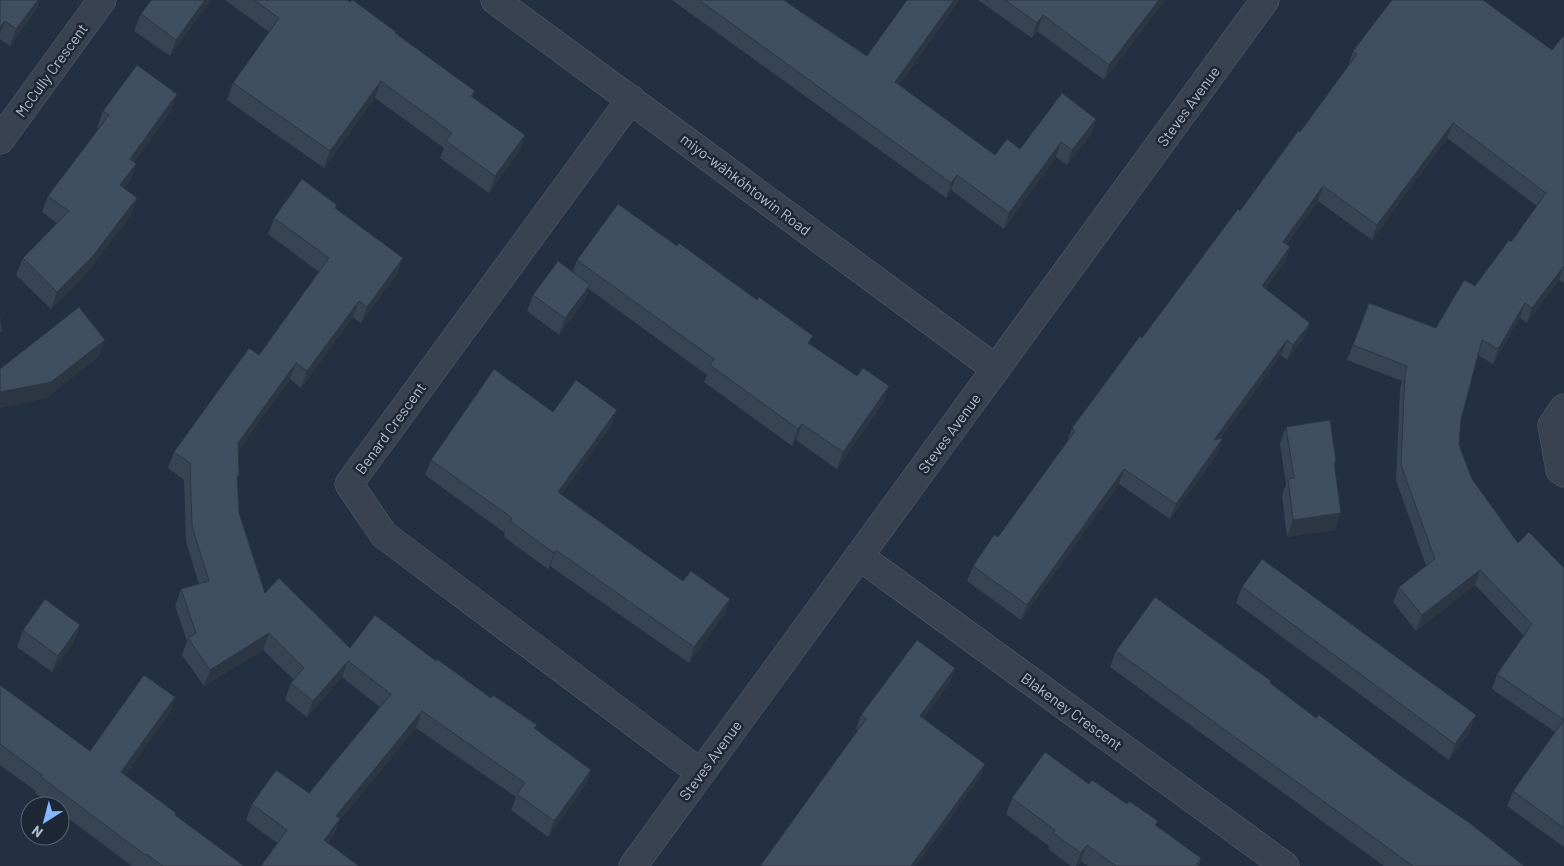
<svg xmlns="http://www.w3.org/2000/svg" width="1564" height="866" font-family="Barlow,sans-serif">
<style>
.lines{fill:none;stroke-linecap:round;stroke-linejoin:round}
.minor-casing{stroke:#56606e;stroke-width:29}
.tertiary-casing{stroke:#56606e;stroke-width:29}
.minor{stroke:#384250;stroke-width:28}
.tertiary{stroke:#384250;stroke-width:28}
.wall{fill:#364453}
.shaded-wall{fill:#2c3743}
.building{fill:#3f4f60;stroke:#2c3743}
.labels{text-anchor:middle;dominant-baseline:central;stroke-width:5;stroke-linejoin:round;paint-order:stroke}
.street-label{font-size:15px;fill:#b4bdcb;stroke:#1d2735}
</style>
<rect width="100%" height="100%" fill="#233041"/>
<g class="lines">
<defs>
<path id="minor" d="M495,0L996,369
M631,99L349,484L384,535L701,773
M0,140L102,0
M1564,408L1552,425L1560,470L1564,473
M859,556L1285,866"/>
<path id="tertiary" d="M633,866L1265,0"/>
</defs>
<use href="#minor" class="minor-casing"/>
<use href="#tertiary" class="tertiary-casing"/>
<use href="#minor" class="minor"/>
<use href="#tertiary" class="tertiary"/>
</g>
<path class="wall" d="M0,0H40L35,11L10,46L0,39Z
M151,0H211L170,56L134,31L141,14Z
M225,0H347L396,32L395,33L475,91L472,97L525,135L519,152L489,193L440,158L444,148L375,98L324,168L227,100L233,83L269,32Z
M672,0H784L801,12L867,56L907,0H959L899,85L995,155L1020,149L1096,119L1091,134L1067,165L1056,157L1004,229L951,190L946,198Z
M978,0H1165L1104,80L1037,31L1032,38Z
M1564,35V283L1559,280L1527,323L1520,318L1493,364L1478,355L1461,419L1459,445L1472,479L1518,543L1564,568V847L1507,806L1513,791L1555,732L1492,689L1497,674L1524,636L1475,585L1416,631L1393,602L1399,587L1426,566L1396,480L1400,389L1402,381L1347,360L1369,303L1436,328L1475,286L1511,242L1537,206L1447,138L1372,240L1318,201L1287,244L1290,247L1285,262L1265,289L1310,323L1304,338L1287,360L1281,355L1220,439L1218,453L1170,519L1119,484L1021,620L967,581L973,566L998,537L1067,442L1072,428L1240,211L1300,132L1348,66L1353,51L1552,50Z
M103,111H171L134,162L136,164L130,181L124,188L137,198L131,215L86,274L51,309L16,275L23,258L57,223L42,212L48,196L99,129L97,128Z
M336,209L403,258L397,274L361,323L353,317L301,388L290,379L238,451L237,481L239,513L265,593L350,648L436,661L535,729L591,770L585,786L548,837L511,810L516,797L416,728L339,821L334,835L328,843H277L246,820L252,804L309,793L380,707L342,677L307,717L285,700L291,683L294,680L263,650L204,686L182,655L187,641L175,606L181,589L199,584L186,542L184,480L168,468L174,452L259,355L319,272L268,234L274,218Z
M577,260L810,344L857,376L889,386L883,403L837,469L796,440L792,446L704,382L707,375L589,289L584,301L559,335L527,311L533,295L573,272Z
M553,412L611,426L561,495L683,581L730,599L724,615L689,663L550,566L548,569L504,537L505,533L425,475L431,460Z
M1286,427L1336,461L1335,465V530L1287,537L1282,496L1286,484L1280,443Z
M1242,587L1470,732L1449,760L1236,603Z
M23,630L74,642L52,672L17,647Z
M1116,651L1270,683L1316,718L1398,774L1524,866H1384L1110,667Z
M955,668L950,682L923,719L985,764L980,778L856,729L861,715Z
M0,685L90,751L175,697L169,714L125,775L176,813L175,816L244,866H132L60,812V806H52L35,793L36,791L0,765Z
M1089,784L1156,825L1201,858L1199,865L1200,866H1088L1081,861L1078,866H1071L1048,849L1049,846L1006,814L1012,798Z"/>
<path class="shaded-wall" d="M38,0H40L35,11L10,46L16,29Z
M205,0H211L170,56L176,40Z
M954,0H959L890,97L895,82Z
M1159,0H1165L1104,80L1109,65Z
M1043,15L1037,31L1032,38L1037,23Z
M5,21L0,34V27Z
M381,81L375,98L324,168L330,151Z
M177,94L171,111L124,176L130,159Z
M1096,119L1091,134L1067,165L1072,150Z
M1453,123L1447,138L1372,240L1377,225Z
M525,135L519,152L489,193L495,176Z
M1061,142L1056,157L1004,229L1009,213Z
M136,164L130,181L114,202L120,185Z
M957,175L951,190L946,198L951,183Z
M1323,186L1318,201L1278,257L1283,242Z
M137,198L131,215L86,274L51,309L57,292Z
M1290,247L1285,262L1256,301L1262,286Z
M403,258L397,274L361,323L367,307Z
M1564,266L1559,280L1527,323L1532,308Z
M590,285L584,301L559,335L565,318Z
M359,301L353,317L301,388L307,371Z
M1525,303L1520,318L1493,364L1498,349Z
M1310,323L1304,338L1287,360L1293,345Z
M105,340L99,357L45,399L0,408V392Z
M1287,340L1281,355L1209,455L1214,440Z
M296,363L290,379L232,460L238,443Z
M889,386L883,403L837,469L843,452Z
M617,410L611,426L552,508L558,492Z
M802,424L796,440L792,446L798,429Z
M1223,438L1218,453L1170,519L1176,504Z
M1124,469L1119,484L1021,620L1027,605Z
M1341,513L1335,530L1287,537L1293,520Z
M556,550L550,566L548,569L554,553Z
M1480,570L1475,585L1416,631L1422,615Z
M730,599L724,615L689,663L694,647Z
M80,625L74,642L52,672L58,656Z
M269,633L263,650L204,686L210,670Z
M348,661L342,677L307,717L313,701Z
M955,668L950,682L914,731L920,716Z
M175,697L169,714L115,789L121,772Z
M422,711L416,728L339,821L334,835L318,857L324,840L336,816Z
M1476,715L1470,732L1449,760L1455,744Z
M985,764L980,778L916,866H911Z
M591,770L585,786L548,837L554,821Z
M1087,845L1081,861L1078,866H1076L1081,853Z"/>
<path class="building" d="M0,0H38L16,29L5,21L0,27Z
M151,0H205L176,40L141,14Z
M254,0H347L350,2L352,0H353L396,32L395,33L475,91L471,96L525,135L495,176L446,141L452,133L381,81L330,151L233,83L279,18Z
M699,0H784L801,12L867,56L907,0H954L895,82L995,155L1007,139L1020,149L1062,93L1096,119L1072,150L1061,142L1009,213L957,175L951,183Z
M1005,0H1159L1109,65L1043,15L1037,23Z
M1392,0H1483L1552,50L1564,35V266L1532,308L1525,303L1498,349L1482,340L1461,419L1459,445L1472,479L1518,543L1529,532L1564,568V828L1513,791L1564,720L1497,674L1532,624L1480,570L1422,615L1399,587L1435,559L1401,465L1405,374L1407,366L1353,345L1369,303L1436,328L1464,280L1475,286L1509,240L1511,242L1546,193L1453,123L1377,225L1323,186L1283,242L1290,247L1262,286L1310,323L1293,345L1287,340L1214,440L1223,438L1176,504L1124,469L1027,605L973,566L994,535L998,537L1075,431L1072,428L1140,336L1142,338L1238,209L1240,211L1298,131L1300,132L1357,54L1353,51Z
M137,65L177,94L130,159L136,164L120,185L137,198L92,257L57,292L23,258L69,211L48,196L109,115L103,111Z
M302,179L337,205L335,208L403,258L367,307L359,301L307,371L296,363L238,443L239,476H237L239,513L265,593L279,578L350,648L375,615L436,661L437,659L491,698L493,695L537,725L534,728L591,770L554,821L517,794L525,783L422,711L336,816L340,819L324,840L359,866H261L287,830L252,804L276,770L309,793L391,694L348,661L313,701L291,683L304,668L269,633L210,670L188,638L196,633L181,589L209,581L192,526L190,463L174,452L249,348L259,355L329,258L274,218Z
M618,204L677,246L679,243L757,300L759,297L813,336L808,343L857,376L863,368L889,386L843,452L802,424L798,429L710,365L714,359L577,260Z
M558,261L590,285L565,318L533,295Z
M79,307L105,340L51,382L0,392V369Z
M0,317L2,332H0Z
M494,369L553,412L576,380L617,410L558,492L683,581L691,571L730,599L694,647L556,550L554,553L510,521L512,518L431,460Z
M1330,420L1336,461L1334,462L1341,513L1293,520L1288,479L1294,478L1286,427Z
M1262,559L1476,715L1455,744L1242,587Z
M1155,597L1271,681L1270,683L1316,718L1319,715L1398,774L1471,824L1524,866H1413L1116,651Z
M45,599L80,625L58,656L23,630Z
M917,640L955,668L920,716L985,764L911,866H760L866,719L861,715Z
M144,675L175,697L121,772L176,813L175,815L244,866H163L146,854L145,855L41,777L42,775L0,744V685L90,751Z
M1045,752L1089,784L1092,780L1127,804L1129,801L1158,821L1155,825L1201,858L1197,864L1200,866H1116L1087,845L1081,853L1053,833L1055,830L1012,798Z"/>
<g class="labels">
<g class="street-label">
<text transform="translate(51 70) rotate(-54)">McCully Crescent</text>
<text transform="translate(1188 106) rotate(-54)">Steves Avenue</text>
<text transform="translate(746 184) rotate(37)">miyo-wâhkôhtowin Road</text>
<text transform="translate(390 428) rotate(-54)">Benard Crescent</text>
<text transform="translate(949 433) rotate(-54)">Steves Avenue</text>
<text transform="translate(1072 711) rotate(36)">Blakeney Crescent</text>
<text transform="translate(710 760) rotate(-54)">Steves Avenue</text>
</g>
</g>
<g transform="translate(45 821) rotate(216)"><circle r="24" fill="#1d2735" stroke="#596371"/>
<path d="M0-4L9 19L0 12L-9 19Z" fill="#86b7fe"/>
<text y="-8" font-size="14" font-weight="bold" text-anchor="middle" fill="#b4bdcb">N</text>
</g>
</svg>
